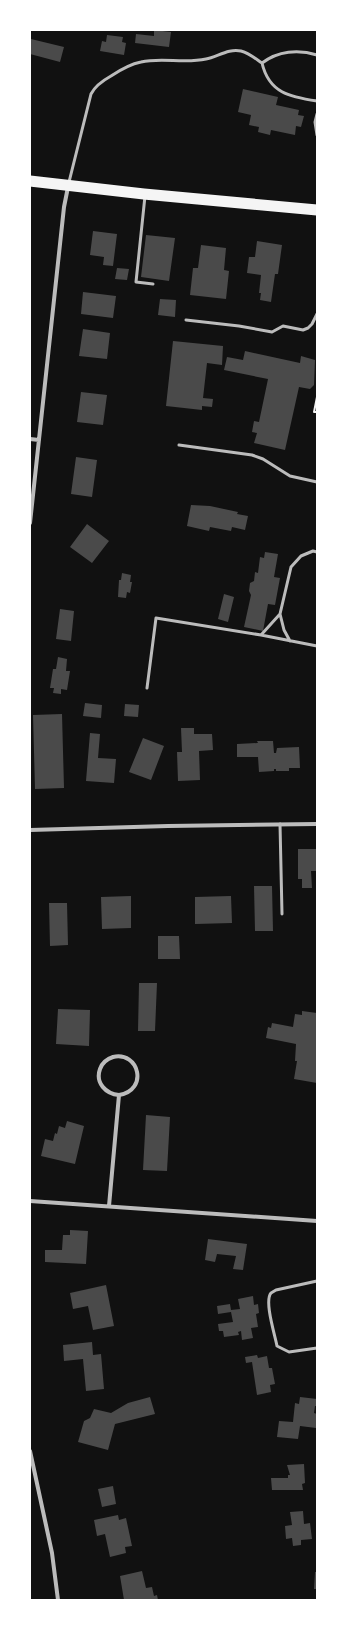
<svg xmlns="http://www.w3.org/2000/svg" width="347" height="1630" font-family="'PT Sans',sans-serif">
<style>
.building{fill:#4a4a4a}
.lines{fill:none;stroke-linecap:round;stroke-linejoin:round}
.path{stroke:#f5f5f5;stroke-width:2}
.service{stroke:#bcbcbc;stroke-width:3}
.minor{stroke:#bcbcbc;stroke-width:4}
.trunk{stroke:#f5f5f5;stroke-width:11}
</style>
<rect width="100%" height="100%" fill="#111"/>
<path class="building" d="M154,30L171,32L169,47L135,43L136,34L154,36Z
M107,35L123,37L122,42L126,43L124,55L100,51L102,41L106,42Z
M31,39L64,47L60,62L30,54Z
M243,89L278,97L276,105L299,110L298,115L304,116L301,127L296,126L295,135L271,130L270,135L258,132L259,127L249,125L251,115L238,112Z
M93,231L117,234L113,266L103,265L104,257L90,255Z
M146,235L175,238L169,281L141,277Z
M257,241L282,245L278,274H275L271,302L260,300L261,293H259L261,275L247,273L249,257H255Z
M201,245L226,248L224,270L229,271L226,299L190,295L193,268H198Z
M117,268L129,269L127,280L115,279Z
M83,292L116,296L113,318L81,314Z
M160,299L176,300L175,317L158,315Z
M83,329L110,333L107,359L79,356Z
M173,341L223,346L222,365L207,363L203,398L213,399L212,407L202,406V410L166,406Z
M245,351L300,363L301,356L315,360L314,385L310,389L299,387L285,450L254,443L257,433L252,432L254,421L259,422L268,379L224,370L227,357L243,360Z
M81,392L107,395L103,425L77,422Z
M76,457L97,460L92,497L71,494Z
M191,505L210,506L238,512L237,514L248,516L245,530L232,527L231,531L210,527L209,531L187,526Z
M87,524L109,541L92,563L70,547Z
M265,552L278,554L274,577L280,578L275,605L268,604L263,631L244,627L251,595L249,591L250,583L254,581L255,572L258,573L260,557L264,558Z
M122,573L131,575L130,582H132L130,593L127,592L126,598L118,597L119,580H121Z
M224,594L234,597L228,622L218,619Z
M60,609L74,611L71,641L56,639Z
M58,657L67,659L66,671H70L67,690L61,689V694L53,693L54,688H50L53,669H56Z
M85,703L102,705L101,718L83,716Z
M125,704L139,705L138,717L124,716Z
M62,714L64,788L35,789L33,715Z
M181,728H194V734H212L213,750L199,751L200,780L178,781L177,752H182Z
M90,733L100,734L98,758L116,759L114,783L86,781Z
M143,738L164,746L151,780L129,772Z
M257,741H273L274,753H276L277,748L299,747L300,768H289V771H276V769H274V771L259,772L258,757H237V744L258,743Z
M298,849H317V871H311L312,888H302V879H298Z
M254,886H272L273,931H255Z
M131,896V928L102,929L101,897Z
M231,896L232,923L195,924V897Z
M49,903H67L68,945L50,946Z
M158,936H179L180,959H158Z
M139,983H157L155,1031H138Z
M58,1009L90,1010L89,1046L56,1044Z
M302,1011L317,1013V1083L294,1079L297,1061H295L296,1044L266,1038L268,1027L271,1028L272,1023L293,1027L295,1014L302,1015Z
M146,1115L170,1117L167,1171L143,1170Z
M67,1121L84,1126L75,1164L41,1156L45,1139L53,1141L55,1133L57,1134L59,1126L65,1128Z
M70,1230L88,1231L86,1264L45,1262V1250H62L63,1235H70Z
M208,1239L247,1244L243,1270L233,1269L236,1256L217,1254L215,1262L205,1260Z
M106,1285L114,1326L93,1330L88,1306L73,1309L70,1293Z
M253,1296L254,1305L258,1304L259,1313L256,1314L258,1327L251,1328L253,1338L242,1340L241,1331L238,1332L239,1335L224,1337L223,1331H219L218,1324L233,1322L231,1312L218,1314L217,1306L230,1304L231,1310L240,1309L238,1299Z
M92,1342L93,1355L101,1354L104,1389L86,1391L83,1359L64,1361L63,1345Z
M257,1355L258,1358L267,1356L269,1368H272L275,1384L270,1385L271,1392L257,1395L252,1362L246,1363L245,1357Z
M150,1397L155,1414L115,1424L108,1450L78,1442L84,1421L90,1418L94,1409L111,1413L128,1403Z
M300,1397L317,1399V1406H315L314,1413L317,1414L316,1428L300,1426L298,1439L277,1437L279,1421L293,1422L295,1403L299,1404Z
M304,1464L305,1483L302,1484L303,1490H272L271,1478H288V1475H290L287,1465Z
M113,1486L116,1504L102,1507L98,1489Z
M303,1511L304,1524L310,1523L312,1539L301,1540V1545L293,1546L292,1538L286,1539L285,1526L292,1525L290,1512Z
M118,1515L119,1520L126,1518L132,1546L125,1547L126,1553L110,1557L105,1534L97,1536L94,1520Z
M142,1571L146,1588L152,1587L154,1596L157,1595L158,1600H124L120,1576Z
M315,1572H317V1589H314Z"/>
<g class="lines">
<path class="path" d="M317,397L314,412H317"/>
<path class="service" d="M317,55C298,49 278,51 262,63C269,93 290,97 317,101
M317,114L315,122L317,135
M69,182L91,94C95,86 102,81 111,76C120,70 131,64 141,62C162,57 184,64 206,59C217,57 229,48 241,51C249,53 256,59 262,63
M145,196L136,282L153,284
M186,320L239,326L272,332L283,326L303,330L308,328L312,324L317,314
M179,445L252,455L263,459L290,476L317,482
M261,635L280,614
M290,641L284,630L280,614L291,567L301,556L313,551L317,552
M147,688L156,618L261,635L317,646
M280,824L282,914
M317,1281L276,1290C276,1290 271,1293 271,1293C264,1301 275,1335 277,1346L289,1352L317,1348"/>
<path class="minor" d="M30,439L39,440
M30,523L64,207L68,187
M30,830L168,826L317,824
M30,1201L317,1221
M109,1206L119,1095C149,1090 139,1051 113,1057C107,1059 102,1063 100,1069C95,1083 106,1094 119,1095
M30,1451L52,1553L58,1600"/>
<path class="trunk" d="M30,181L144,194L317,210"/>
</g>
<rect width="347" height="1630" fill="none" stroke="#ffffff" stroke-width="62"/>
</svg>
